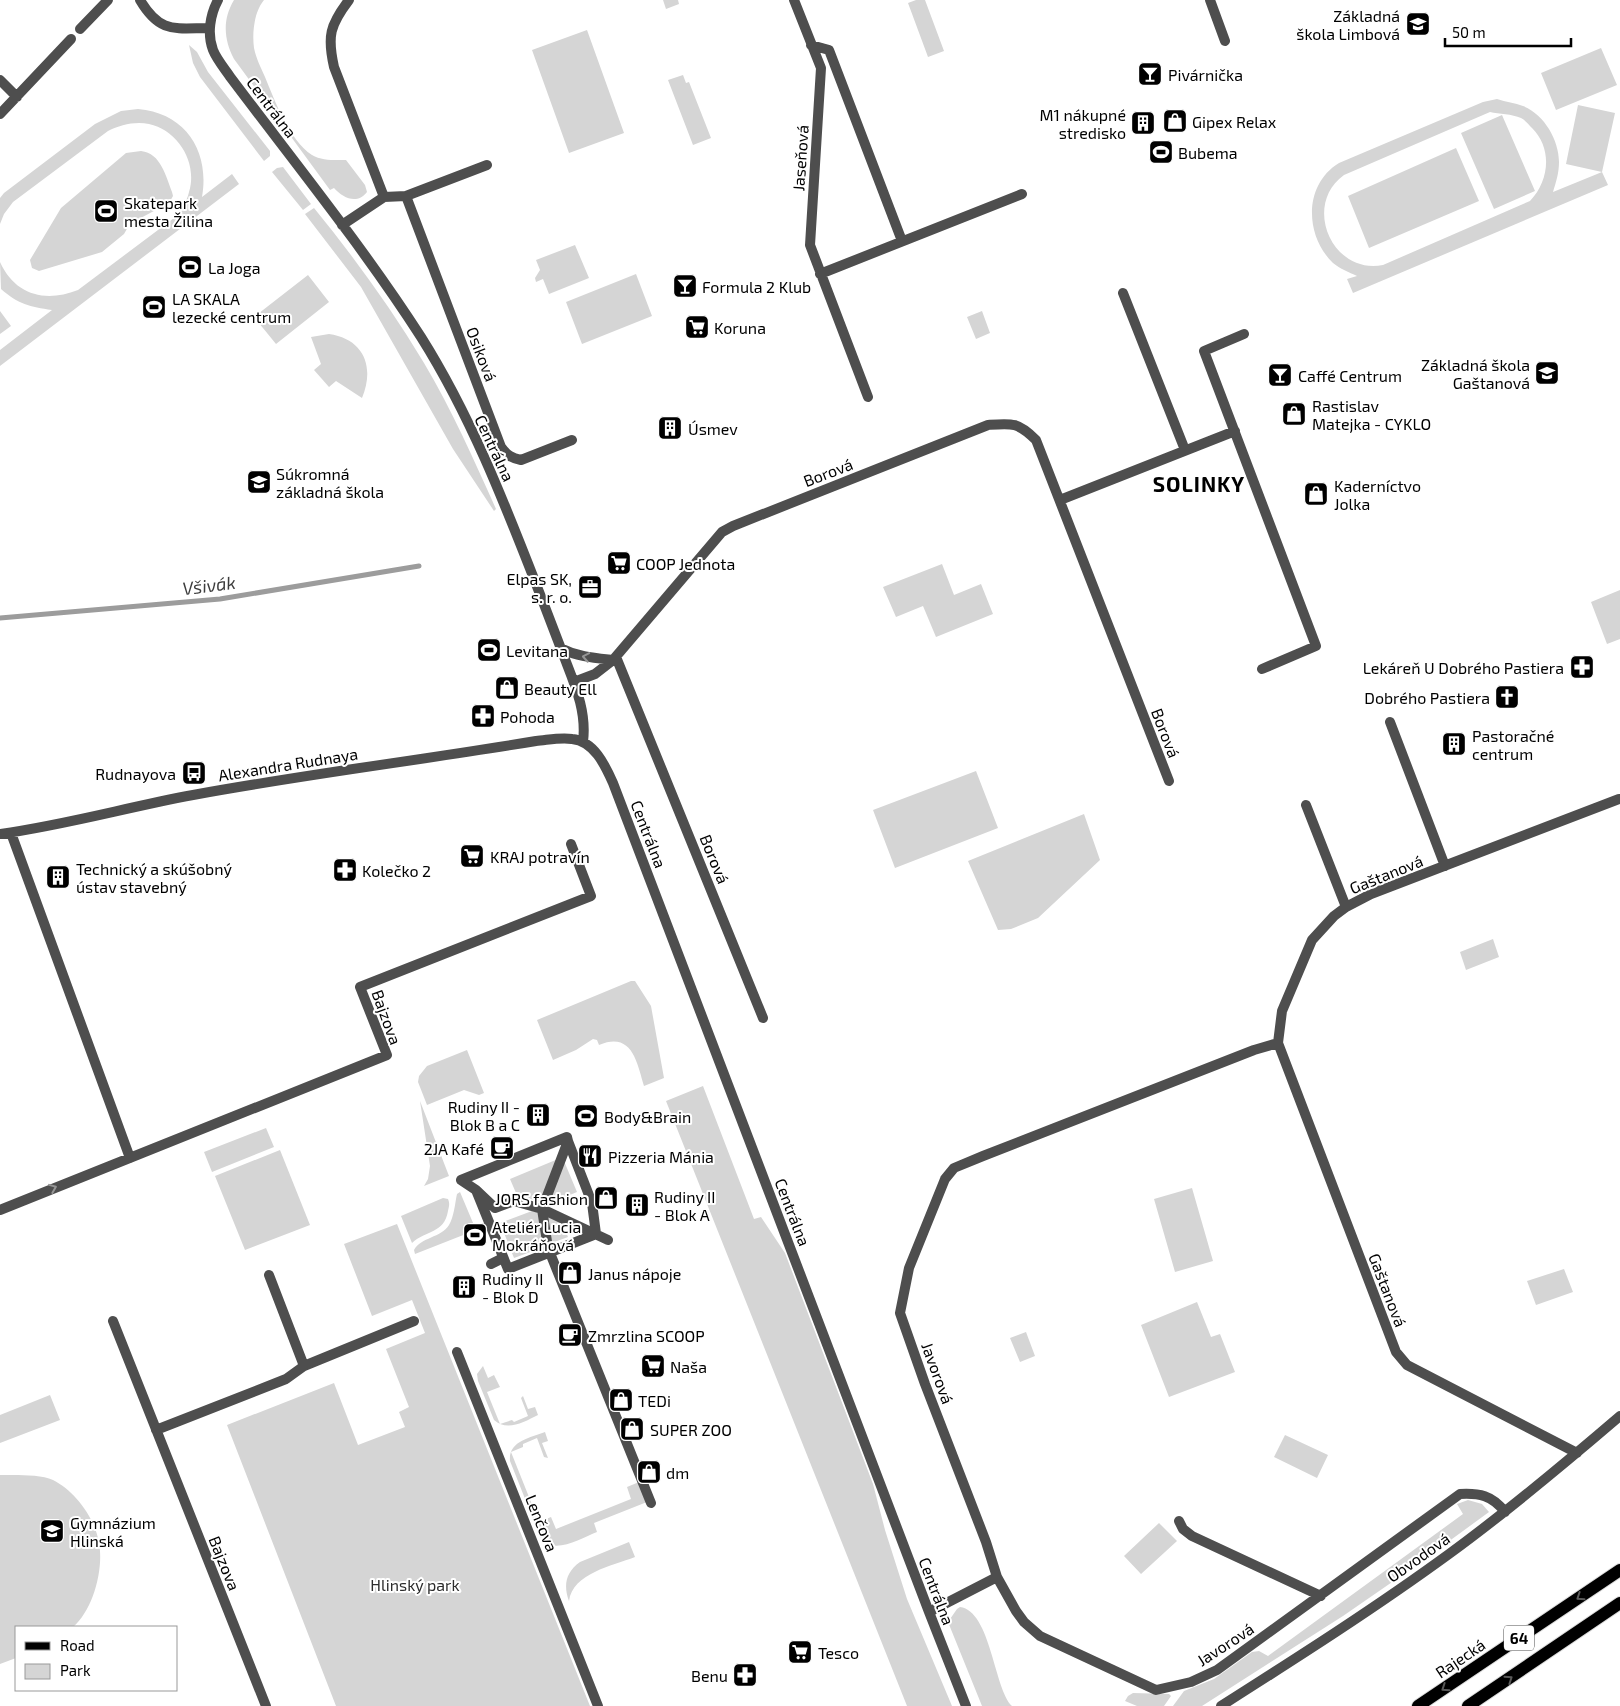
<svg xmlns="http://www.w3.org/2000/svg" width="1620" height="1706" font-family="'Exo 2',sans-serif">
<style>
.green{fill:#d5d5d5;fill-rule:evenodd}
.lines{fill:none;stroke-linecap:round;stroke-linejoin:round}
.stream{stroke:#9c9c9c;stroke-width:5}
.primary-casing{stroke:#dbdbdb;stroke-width:14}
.pedestrian{stroke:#4e4e4e;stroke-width:10}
.minor{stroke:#4e4e4e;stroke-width:10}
.primary{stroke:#000;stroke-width:12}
.oneway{stroke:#959595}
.oneway2{stroke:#595959}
.labels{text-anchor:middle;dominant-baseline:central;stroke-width:4;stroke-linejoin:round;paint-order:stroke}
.shield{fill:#fff;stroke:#4c4c4c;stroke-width:1}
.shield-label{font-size:15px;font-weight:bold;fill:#000}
.poi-label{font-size:16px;fill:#000;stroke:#fff;text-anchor:start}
.street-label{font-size:16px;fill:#000;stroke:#fff}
.park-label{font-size:16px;fill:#2c2c2c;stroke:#fff}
.water-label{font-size:18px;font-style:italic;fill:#3d3d3d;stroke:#fff}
.district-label{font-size:21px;font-weight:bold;letter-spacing:1px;fill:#000;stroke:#fff}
</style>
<rect width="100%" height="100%" fill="#fff"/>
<path class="green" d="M234,0H264C254,12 252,33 254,48C256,58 261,68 265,77C275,101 289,140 312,155C322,161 335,160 346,160L365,185L367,192C357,205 343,198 334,188L330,190L234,59C224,40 222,20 234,0Z
M663,0H678L679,4L666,9Z
M916,0H925L944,51L928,57L908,3Z
M587,30L624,133L569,153L532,50Z
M189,45L197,52L208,72L270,151V156L264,161L200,77L193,63Z
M1601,48L1617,85L1556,110L1541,73Z
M683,75L686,83L689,82L711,138L693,145L668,80Z
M1497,99C1506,102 1515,103 1523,106C1544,114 1559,140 1559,162C1559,173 1556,182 1553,192L1602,172L1608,185L1353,293L1347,279L1357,276C1349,272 1340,269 1333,263C1305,236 1303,185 1339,163L1483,102ZM1490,112C1499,114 1512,114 1521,118C1525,120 1529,125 1532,128C1553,149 1549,181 1530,201L1383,265C1332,275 1302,205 1344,175Z
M1578,105L1615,113L1602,172L1566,164Z
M138,109C186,113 210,152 202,197L232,174L239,184L0,366V350L52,310C30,307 18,304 1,289L0,262C15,295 45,303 78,290L174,218C180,210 187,202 189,192C198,163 178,130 149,124C135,121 120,125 108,131L13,202L4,214L0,224V198L4,193L95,124L121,111Z
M1502,115L1535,191L1494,209L1461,133Z
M1456,148L1479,201L1369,248L1348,196Z
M141,151C161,153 166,177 172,192L173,196L169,203L135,221L128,227L124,234L102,252L39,271L32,268L30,260L61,208L126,153Z
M283,167L311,204L303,210L272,172L277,168Z
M314,208C354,257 391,308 424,363C452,410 474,460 496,509L494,511L453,449L361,287L305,214Z
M575,245L589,278L549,294L543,279L536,282L535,278L540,270L536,260Z
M636,274L652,316L582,344L566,302Z
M308,275L329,302L276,344L254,317Z
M0,311L11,326L0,334Z
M982,311L990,333L976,339L967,317Z
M329,334C364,339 375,367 362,398L336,381L329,387L314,370L321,364L311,337Z
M942,564L954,595L981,584L993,614L936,637L923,606L896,617L883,587Z
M1620,590V639L1607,644L1591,602Z
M976,771L998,828L895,868L873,810Z
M1084,814L1100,860L1038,918L1011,929L998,930L968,861Z
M1493,939L1499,957L1466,970L1460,952Z
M631,981H635L651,1006L664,1078L644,1086C637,1062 632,1031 599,1045L597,1040L593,1039L576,1050L553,1060L537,1020Z
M467,1050L484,1093L479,1095L464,1090L427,1105L418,1082L419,1076L427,1066Z
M703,1086L754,1219L761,1217L785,1253L873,1484L885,1530L907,1599L952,1706H907L666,1101Z
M420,1101L449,1176L424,1186L428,1179L430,1166Z
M266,1128L274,1147L212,1172L204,1152Z
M280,1150L310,1225L245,1250L215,1176Z
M558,1159L541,1203L516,1193L510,1179Z
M564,1161L577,1192L548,1204Z
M1192,1188L1213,1261L1175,1272L1154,1199Z
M460,1192L476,1230L415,1254L414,1250C421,1237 441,1238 449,1225C454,1217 455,1203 457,1194Z
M443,1198L448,1199C450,1204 449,1206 448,1211C444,1234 426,1230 412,1243L401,1216Z
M532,1211L539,1213L544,1247L514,1258L500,1223Z
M546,1216L562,1222L568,1237L549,1244Z
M397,1224L590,1706H336L227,1425L334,1383L358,1445L405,1427L399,1412L409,1407L386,1349L425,1333L412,1300L372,1316L344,1244Z
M1564,1269L1573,1292L1536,1305L1527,1281Z
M1197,1302L1211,1337L1220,1334L1235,1372L1169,1397L1141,1325Z
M1026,1332L1035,1356L1020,1362L1010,1338Z
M483,1366L488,1378L494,1375L500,1387L487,1392L500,1424L512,1420L514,1422L528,1416L521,1398L523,1396L528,1409L535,1407L538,1415C524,1422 507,1432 494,1420L478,1381L477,1374Z
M50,1395L60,1420L0,1443V1415Z
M545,1432L548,1441L542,1443L548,1458L544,1457L537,1438L523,1444V1447L511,1452L539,1522L551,1517L556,1529L631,1499L627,1487L639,1482L647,1502L594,1523L597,1532C581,1538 555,1555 541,1539L510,1461C508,1441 530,1438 545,1432Z
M1285,1435L1328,1455L1317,1478L1274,1457Z
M0,1475C15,1475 40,1474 53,1480C75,1491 95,1518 99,1543C104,1569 93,1610 73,1627H16V1658L0,1664Z
M1468,1500L1482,1504L1489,1512L1411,1569L1343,1616L1202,1706H1173L1184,1691L1214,1679L1252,1652L1259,1651L1268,1656L1463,1514L1457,1504Z
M1159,1523L1177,1541L1141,1574L1124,1556Z
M629,1542L635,1557C612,1566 573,1573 569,1601C563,1585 566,1572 580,1562Z
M960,1607C991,1611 994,1689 1012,1706H982L948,1622L957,1609Z
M1133,1693L1169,1694L1171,1696L1164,1706H1137L1125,1701L1128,1696Z"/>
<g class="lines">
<path class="stream" d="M0,618L220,599L419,566"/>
<defs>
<path id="primary" d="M1418,1706L1620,1570
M1468,1706L1620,1603"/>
</defs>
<use href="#primary" class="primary-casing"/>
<path class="pedestrian" d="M461,1180L567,1137L568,1141L542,1209L548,1248L651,1503
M461,1180L476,1190L495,1208L514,1201L542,1209L608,1240
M476,1190L508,1269L596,1234L592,1203L568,1141
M491,1264L503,1258"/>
<path class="minor" d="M140,0C160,34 175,28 210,28
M218,0C210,15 207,34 213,50C217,60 225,69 231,78C295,163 363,247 421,337C474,421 509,515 545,607C551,623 557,638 563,654C574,683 587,710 583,742
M349,0C330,25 327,36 334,67L384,197
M794,0L821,68L810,245L868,397
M1210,0L1225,41
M80,29L108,0
M811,45L829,50L902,241
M0,80L17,97
M0,114L71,39
M406,196L501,447C507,455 511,458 521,460L572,440
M342,225L384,197L406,196L487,165
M820,274L1022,194
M1123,293L1185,450
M1244,334L1204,351L1316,646L1262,669
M1060,500L1235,431
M560,648C578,657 594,658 613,660
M616,657L763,1018
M574,682L595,674L613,660L722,532L733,526L988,425C1012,423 1018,422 1036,440L1169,781
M1390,722L1445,866
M1306,805L1346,907
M11,833L130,1158
M0,834C65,825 128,807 193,795C307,774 422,760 536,741C548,740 561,737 572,739C594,741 605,765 613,783L929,1612L966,1706
M1278,1043L1254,1050L983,1156L954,1168L945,1179L909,1268L900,1313L925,1384L986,1542L997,1577L1016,1611L1024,1622L1040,1636L1156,1690L1191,1682L1217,1670L1460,1494C1479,1493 1492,1495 1505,1512
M0,1210L387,1055L360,987L591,896L571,844
M269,1275L304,1366
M113,1321L266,1706
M457,1352L598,1706
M156,1430L286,1379L304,1366L414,1321
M1577,1453L1407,1365L1396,1352L1278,1043L1282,1011L1312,940L1334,916L1346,907L1371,894L1619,799
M1179,1521L1183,1529L1192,1536L1321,1596
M929,1612L997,1577
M1221,1706C1298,1657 1375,1608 1449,1554C1508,1511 1564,1464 1620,1416"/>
<use href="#primary" class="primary"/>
</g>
<defs><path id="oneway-chevron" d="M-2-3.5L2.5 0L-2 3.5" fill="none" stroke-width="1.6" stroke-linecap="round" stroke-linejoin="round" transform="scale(1.25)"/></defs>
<g class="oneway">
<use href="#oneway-chevron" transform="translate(586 657) rotate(-170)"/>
<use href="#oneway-chevron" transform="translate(53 1188) rotate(-22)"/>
</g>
<g class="oneway2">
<use href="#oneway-chevron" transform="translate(1580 1597) rotate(146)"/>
<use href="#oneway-chevron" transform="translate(1509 1679) rotate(-34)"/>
<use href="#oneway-chevron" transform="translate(1445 1688) rotate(146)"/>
</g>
<defs>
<symbol id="school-square" viewBox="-11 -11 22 22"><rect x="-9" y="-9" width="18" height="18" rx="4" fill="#000" stroke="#fff"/><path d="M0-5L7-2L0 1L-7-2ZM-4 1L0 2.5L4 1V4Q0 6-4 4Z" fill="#fff"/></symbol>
<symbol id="bar-square" viewBox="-11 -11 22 22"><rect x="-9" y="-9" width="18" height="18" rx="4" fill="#000" stroke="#fff"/><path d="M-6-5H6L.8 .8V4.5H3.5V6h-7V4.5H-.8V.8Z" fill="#fff"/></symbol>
<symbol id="shop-square" viewBox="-11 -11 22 22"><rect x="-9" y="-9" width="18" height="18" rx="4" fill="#000" stroke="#fff"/><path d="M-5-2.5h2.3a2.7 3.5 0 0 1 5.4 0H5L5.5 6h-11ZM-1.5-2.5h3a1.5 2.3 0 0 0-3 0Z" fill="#fff"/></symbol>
<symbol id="building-square" viewBox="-11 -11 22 22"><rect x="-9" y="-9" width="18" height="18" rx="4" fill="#000" stroke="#fff"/><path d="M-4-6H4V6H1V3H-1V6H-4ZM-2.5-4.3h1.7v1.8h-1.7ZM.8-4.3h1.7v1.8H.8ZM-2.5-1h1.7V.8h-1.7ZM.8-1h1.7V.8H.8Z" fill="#fff"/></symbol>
<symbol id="stadium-square" viewBox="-11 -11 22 22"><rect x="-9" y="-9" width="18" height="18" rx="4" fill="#000" stroke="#fff"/><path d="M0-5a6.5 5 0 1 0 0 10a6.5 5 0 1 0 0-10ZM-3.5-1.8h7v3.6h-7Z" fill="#fff"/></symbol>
<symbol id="supermarket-square" viewBox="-11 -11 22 22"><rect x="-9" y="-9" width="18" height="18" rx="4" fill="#000" stroke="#fff"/><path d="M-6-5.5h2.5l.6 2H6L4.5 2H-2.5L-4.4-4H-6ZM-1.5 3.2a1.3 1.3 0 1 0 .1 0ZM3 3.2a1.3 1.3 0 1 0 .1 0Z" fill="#fff"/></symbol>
<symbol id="office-square" viewBox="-11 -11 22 22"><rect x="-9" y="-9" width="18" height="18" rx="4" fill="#000" stroke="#fff"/><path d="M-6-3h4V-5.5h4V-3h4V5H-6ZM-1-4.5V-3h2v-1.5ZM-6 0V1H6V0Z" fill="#fff"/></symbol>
<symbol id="pharmacy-square" viewBox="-11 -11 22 22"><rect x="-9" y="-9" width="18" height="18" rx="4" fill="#000" stroke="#fff"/><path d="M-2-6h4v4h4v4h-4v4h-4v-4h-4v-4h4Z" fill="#fff"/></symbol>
<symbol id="church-square" viewBox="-11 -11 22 22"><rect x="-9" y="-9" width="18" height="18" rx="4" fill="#000" stroke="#fff"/><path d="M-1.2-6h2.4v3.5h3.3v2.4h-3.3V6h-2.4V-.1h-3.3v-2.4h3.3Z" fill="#fff"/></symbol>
<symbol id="bus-square" viewBox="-11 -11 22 22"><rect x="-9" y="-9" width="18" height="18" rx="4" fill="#000" stroke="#fff"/><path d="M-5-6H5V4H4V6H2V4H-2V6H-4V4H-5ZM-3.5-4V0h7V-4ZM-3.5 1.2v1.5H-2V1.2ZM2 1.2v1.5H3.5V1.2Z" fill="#fff"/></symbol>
<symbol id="cafe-square" viewBox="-11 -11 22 22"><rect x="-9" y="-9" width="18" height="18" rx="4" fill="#000" stroke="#fff"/><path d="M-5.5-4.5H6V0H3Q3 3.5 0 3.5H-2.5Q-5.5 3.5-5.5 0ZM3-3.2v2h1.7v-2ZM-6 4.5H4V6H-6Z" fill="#fff"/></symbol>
<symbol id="restaurant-square" viewBox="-11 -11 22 22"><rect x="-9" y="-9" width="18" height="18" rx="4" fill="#000" stroke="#fff"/><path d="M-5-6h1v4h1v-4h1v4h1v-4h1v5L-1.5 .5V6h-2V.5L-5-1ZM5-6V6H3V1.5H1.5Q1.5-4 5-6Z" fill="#fff"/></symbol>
</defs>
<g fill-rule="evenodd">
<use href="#school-square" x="1404" y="10" width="28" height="28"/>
<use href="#bar-square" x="1136" y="60" width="28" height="28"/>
<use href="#shop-square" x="1161" y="107" width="28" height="28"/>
<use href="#building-square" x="1129" y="109" width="28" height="28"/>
<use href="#stadium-square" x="1147" y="138" width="28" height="28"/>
<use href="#stadium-square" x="92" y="197" width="28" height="28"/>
<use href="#stadium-square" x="176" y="253" width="28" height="28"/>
<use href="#bar-square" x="671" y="272" width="28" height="28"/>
<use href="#stadium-square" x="140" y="293" width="28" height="28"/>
<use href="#supermarket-square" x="683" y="313" width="28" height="28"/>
<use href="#school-square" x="1533" y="359" width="28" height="28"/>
<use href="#bar-square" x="1266" y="361" width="28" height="28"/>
<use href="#shop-square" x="1280" y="400" width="28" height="28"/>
<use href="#building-square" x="656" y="414" width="28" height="28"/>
<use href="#school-square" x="245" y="468" width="28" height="28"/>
<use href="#shop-square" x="1302" y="480" width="28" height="28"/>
<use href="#supermarket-square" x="605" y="549" width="28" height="28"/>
<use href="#office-square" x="576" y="573" width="28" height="28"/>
<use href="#stadium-square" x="475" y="636" width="28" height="28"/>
<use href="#pharmacy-square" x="1568" y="653" width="28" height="28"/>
<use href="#shop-square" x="493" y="674" width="28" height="28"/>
<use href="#church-square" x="1493" y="683" width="28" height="28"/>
<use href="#pharmacy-square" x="469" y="702" width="28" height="28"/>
<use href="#building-square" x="1440" y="730" width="28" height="28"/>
<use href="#bus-square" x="180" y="759" width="28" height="28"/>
<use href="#supermarket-square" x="458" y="842" width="28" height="28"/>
<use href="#pharmacy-square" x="331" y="856" width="28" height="28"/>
<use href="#building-square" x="44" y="863" width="28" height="28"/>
<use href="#building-square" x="524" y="1101" width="28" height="28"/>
<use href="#stadium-square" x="572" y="1102" width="28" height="28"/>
<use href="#cafe-square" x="488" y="1134" width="28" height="28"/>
<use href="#restaurant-square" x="576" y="1142" width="28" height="28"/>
<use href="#shop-square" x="592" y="1184" width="28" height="28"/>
<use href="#building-square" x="623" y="1191" width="28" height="28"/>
<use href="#stadium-square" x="461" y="1221" width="28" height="28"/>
<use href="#shop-square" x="556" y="1259" width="28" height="28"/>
<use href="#building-square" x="450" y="1273" width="28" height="28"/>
<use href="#cafe-square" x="556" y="1321" width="28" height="28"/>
<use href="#supermarket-square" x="639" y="1352" width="28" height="28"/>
<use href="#shop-square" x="607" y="1386" width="28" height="28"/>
<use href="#shop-square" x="618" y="1415" width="28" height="28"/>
<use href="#shop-square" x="635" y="1458" width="28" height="28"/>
<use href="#school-square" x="38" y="1517" width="28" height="28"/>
<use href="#supermarket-square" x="786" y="1638" width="28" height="28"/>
<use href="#pharmacy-square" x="731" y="1661" width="28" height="28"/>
</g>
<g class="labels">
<rect class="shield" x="1504" y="1625.5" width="30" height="25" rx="4"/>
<g class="shield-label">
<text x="1519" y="1638">64</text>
</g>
<g class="poi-label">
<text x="1400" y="15" text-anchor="end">Základná<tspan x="1400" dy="18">škola Limbová</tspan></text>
<text x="1168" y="74">Pivárnička</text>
<text x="1126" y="114" text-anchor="end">M1 nákupné<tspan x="1126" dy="18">stredisko</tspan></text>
<text x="1192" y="121">Gipex Relax</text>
<text x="1178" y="152">Bubema</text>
<text x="124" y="202">Skatepark<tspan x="124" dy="18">mesta Žilina</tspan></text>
<text x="208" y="267">La Joga</text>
<text x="702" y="286">Formula 2 Klub</text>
<text x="172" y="298">LA SKALA<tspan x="172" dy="18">lezecké centrum</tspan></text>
<text x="714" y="327">Koruna</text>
<text x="1530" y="364" text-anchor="end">Základná škola<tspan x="1530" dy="18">Gaštanová</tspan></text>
<text x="1298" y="375">Caffé Centrum</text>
<text x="1312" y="405">Rastislav<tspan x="1312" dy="18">Matejka - CYKLO</tspan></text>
<text x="688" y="428">Úsmev</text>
<text x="276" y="473">Súkromná<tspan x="276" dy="18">základná škola</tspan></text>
<text x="1334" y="485">Kaderníctvo<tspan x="1334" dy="18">Jolka</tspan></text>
<text x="636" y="563">COOP Jednota</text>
<text x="572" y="578" text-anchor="end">Elpas SK,<tspan x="572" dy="18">s. r. o.</tspan></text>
<text x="506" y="650">Levitana</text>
<text x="1564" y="667" text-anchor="end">Lekáreň U Dobrého Pastiera</text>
<text x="524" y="688">Beauty Ell</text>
<text x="1490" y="697" text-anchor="end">Dobrého Pastiera</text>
<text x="500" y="716">Pohoda</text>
<text x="1472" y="735">Pastoračné<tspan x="1472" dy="18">centrum</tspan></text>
<text x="176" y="773" text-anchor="end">Rudnayova</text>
<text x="490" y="856">KRAJ potravín</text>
<text x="76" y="868">Technický a skúšobný<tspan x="76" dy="18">ústav stavebný</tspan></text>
<text x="362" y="870">Kolečko 2</text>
<text x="520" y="1106" text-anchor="end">Rudiny II -<tspan x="520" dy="18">Blok B a C</tspan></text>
<text x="604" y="1116">Body&amp;Brain</text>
<text x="484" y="1148" text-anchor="end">2JA Kafé</text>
<text x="608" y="1156">Pizzeria Mánia</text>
<text x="654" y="1196">Rudiny II<tspan x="654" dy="18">- Blok A</tspan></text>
<text x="588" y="1198" text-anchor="end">JORS fashion</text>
<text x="492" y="1226">Ateliér Lucia<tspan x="492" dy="18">Mokráňová</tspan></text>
<text x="588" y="1273">Janus nápoje</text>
<text x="482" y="1278">Rudiny II<tspan x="482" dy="18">- Blok D</tspan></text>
<text x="588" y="1335">Zmrzlina SCOOP</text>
<text x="670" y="1366">Naša</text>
<text x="638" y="1400">TEDi</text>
<text x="650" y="1429">SUPER ZOO</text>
<text x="666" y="1472">dm</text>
<text x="70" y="1522">Gymnázium<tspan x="70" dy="18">Hlinská</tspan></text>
<text x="818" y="1652">Tesco</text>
<text x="728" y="1675" text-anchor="end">Benu</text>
</g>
<g class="street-label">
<text transform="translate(272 107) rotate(53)">Centrálna</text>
<text transform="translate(800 158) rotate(-86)">Jaseňová</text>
<text transform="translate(482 354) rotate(69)">Osiková</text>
<text transform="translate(495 448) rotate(65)">Centrálna</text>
<text transform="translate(828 472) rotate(-21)">Borová</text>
<text transform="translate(1166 733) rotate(69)">Borová</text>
<text transform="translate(288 764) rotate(-9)">Alexandra Rudnaya</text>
<text transform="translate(649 834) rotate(69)">Centrálna</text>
<text transform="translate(715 859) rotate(68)">Borová</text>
<text transform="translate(1386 874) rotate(-22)">Gaštanová</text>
<text transform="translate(387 1017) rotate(70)">Bajzova</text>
<text transform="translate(793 1212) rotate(69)">Centrálna</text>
<text transform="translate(1388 1290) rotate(69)">Gaštanová</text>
<text transform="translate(938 1373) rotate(70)">Javorová</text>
<text transform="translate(542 1523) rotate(68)">Lenčova</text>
<text transform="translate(1418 1557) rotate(-35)">Obvodová</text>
<text transform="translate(225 1563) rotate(68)">Bajzova</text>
<text transform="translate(937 1591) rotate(69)">Centrálna</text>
<text transform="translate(1225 1644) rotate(-33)">Javorová</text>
<text transform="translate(1460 1658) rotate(-34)">Rajecká</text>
</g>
<g class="park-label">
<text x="415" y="1584">Hlinský park</text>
</g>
<g class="water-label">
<text transform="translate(209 585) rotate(-7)">Všivák</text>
</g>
<g class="district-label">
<text x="1199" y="483">SOLINKY</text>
</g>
</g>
<rect x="15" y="1626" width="162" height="65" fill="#ffffff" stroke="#999999"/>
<rect x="25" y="1642" width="25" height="8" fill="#000000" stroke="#999999"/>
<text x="60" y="1651" font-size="15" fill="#000000">Road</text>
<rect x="25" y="1664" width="25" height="15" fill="#d5d5d5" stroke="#999999"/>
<text x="60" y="1676" font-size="15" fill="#000000">Park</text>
<path d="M1445 38v8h126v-8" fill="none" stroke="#000000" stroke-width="2.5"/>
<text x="1452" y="38" font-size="15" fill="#000000" stroke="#ffffff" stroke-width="4" paint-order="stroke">50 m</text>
</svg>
